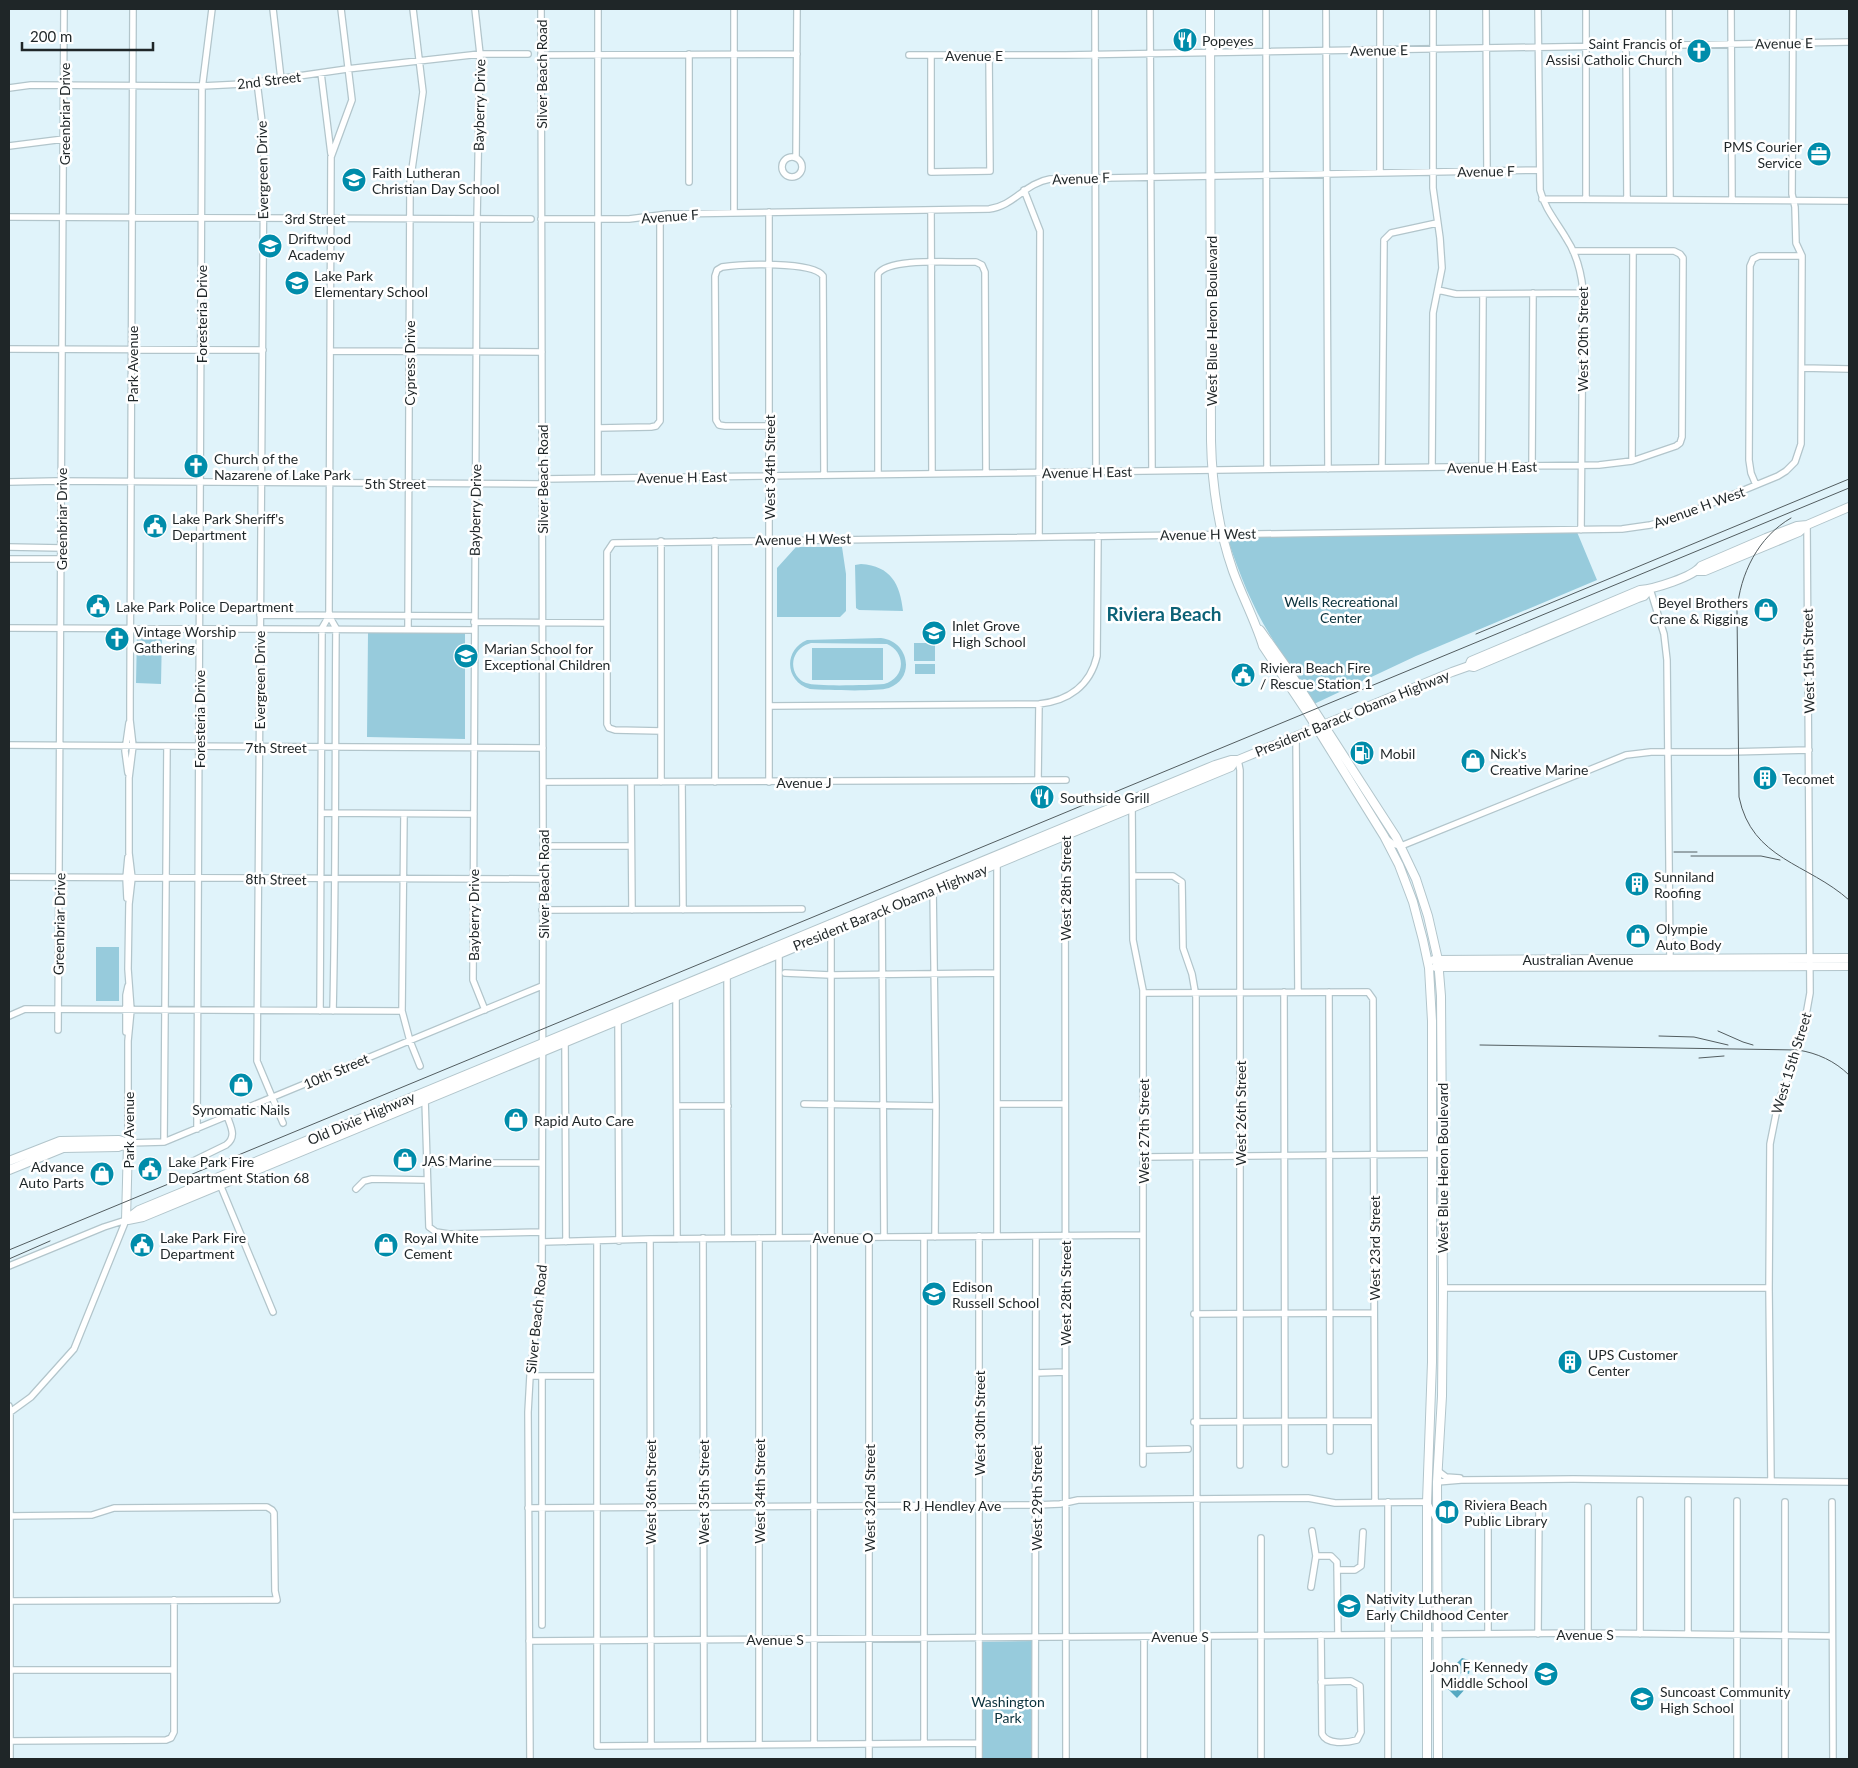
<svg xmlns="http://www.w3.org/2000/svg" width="1858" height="1768" font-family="Lato,sans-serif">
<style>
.green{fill:#97cbdc;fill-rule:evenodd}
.water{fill:#56a8c1}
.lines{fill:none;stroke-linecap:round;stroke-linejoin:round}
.minor-casing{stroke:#b2c5cb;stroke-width:8}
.major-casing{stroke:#b2c5cb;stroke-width:10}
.minor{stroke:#fff;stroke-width:5.5}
.major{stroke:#fff;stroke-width:8}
.rail{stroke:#535d60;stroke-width:1}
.labels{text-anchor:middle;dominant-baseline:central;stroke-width:5;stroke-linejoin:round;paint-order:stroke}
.poi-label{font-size:14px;fill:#1f2628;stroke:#fff;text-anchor:start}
.street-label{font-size:14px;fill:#1f2628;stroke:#fff}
.park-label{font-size:14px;fill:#09313c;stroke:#fff}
.district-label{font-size:19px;font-weight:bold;fill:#0b6176;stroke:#fff}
</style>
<rect width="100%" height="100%" fill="#e0f3fa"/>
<path class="green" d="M1577,532L1597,580L1416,656L1314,704C1300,681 1284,659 1270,635C1252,606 1240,575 1229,543L1234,537Z
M796,547H842L846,574V611L840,617H777V568Z
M861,564C891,566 900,584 903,611L859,610L856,608L855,565Z
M368,633H465V739L367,737Z
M137,634H162L161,684L136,683Z
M881,638C909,641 916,678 889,688C876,692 825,690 810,689C785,682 783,650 807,640ZM811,643L887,644C907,653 905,678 884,684C870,685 817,687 806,683C796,679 791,668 794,658C797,650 803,645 811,643Z
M914,643H935V661H914Z
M812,648H883V680H812Z
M915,664H935V674H915Z
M96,947H119V1001H96Z
M1034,1641L1033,1759H982V1642Z"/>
<path class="water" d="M1462,1658L1469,1660L1471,1662L1469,1674L1464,1672L1459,1674L1455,1671L1454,1666Z
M1458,1678L1467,1687L1457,1698L1448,1689Z"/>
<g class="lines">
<defs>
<path id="minor" d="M133,9L130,699V720L133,746L129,778V853L132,878L129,904L128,969L131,1010L128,1041V1143L164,1142L542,986
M273,9L281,79
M475,9L480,54L477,219L473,980L485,1010
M598,9V478
M1095,9L1096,472
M1150,9L1152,471
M1266,9L1267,469
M1326,9L1328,469
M1380,9V173
M1486,9L1487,171
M1538,9L1540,190C1545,209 1556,221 1566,238C1576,253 1581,271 1583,290L1581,530
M1669,9L1670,200
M1731,9L1732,200
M1626,45L1627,199
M689,54V182
M542,55L797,54
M909,55H1065L1849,42
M931,55V172L990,171L989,55
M321,73L331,154
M257,82L264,138L257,1061L283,1123
M9,88L31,85L202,86L243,84L347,69L480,54H528
M9,146L64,139
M782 167a10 10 0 1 1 20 0a10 10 0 1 1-20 0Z
M796,158L797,9
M1024,190L1040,231L1039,537
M1542,199L1849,201
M1586,199V9
M931,210L932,474
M769,212V782
M734,213V9
M9,217L531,219
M541,219H629L668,214L989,209C1014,206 1025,183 1050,179L1539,170
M1438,290L1456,294L1583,293
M9,349L263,350
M330,351L542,352
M1802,368L1849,369
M769,426H725L719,425L716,420L715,276L717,270L722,267C740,264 813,261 823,276L824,475
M598,428L651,427L656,426L660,421V215
M1632,461L1633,251
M1532,466L1533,293
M1432,467L1433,313L1442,268L1440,238L1433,188V9
M1482,467L1483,295
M1382,468L1384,240L1391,233L1437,223
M878,474V274C889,257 955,263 976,262L982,265L985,272L986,473
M542,479L1599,465L1632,461L1676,446L1680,443L1682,437L1683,258L1680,254L1674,251H1573
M9,482L56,481L542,484
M1756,485L1751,473L1749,460L1750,266L1753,259L1759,256H1802
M715,541V782
M9,547L62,548
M9,559H62
M1650,589L1664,634L1667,660L1670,962
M260,615L474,616
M329,616L336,628C335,756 336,883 333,1011
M474,622L606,623
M9,628L474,630
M408,629L410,183L423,92L413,9
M769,706L1039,704C1068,701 1090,686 1097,656L1098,536
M661,731L615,730L609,728L607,724V552L613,543L1622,529L1650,525L1676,518L1778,476L1786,471L1795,462L1801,444L1802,256L1796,243L1795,207L1792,194L1793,9
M1296,736L1298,992
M9,745L543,748
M1238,760L1240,770V1465
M128,773L125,751L129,723
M1038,780L1039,704
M543,782L1066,780
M631,782L632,910
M661,782V541
M682,782L683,910
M1132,805L1133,940L1143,990V1464
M321,813L474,814
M404,814L402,1011L410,1041L420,1066
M1065,827L1066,1759
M1387,839L1393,844L1401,846L1626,755L1651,752H1729L1809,750
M543,846H631
M997,855V1236
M1133,876H1173L1182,882L1183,948L1192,974L1196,997L1197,1636
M9,877L543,879
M933,888L936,1106L935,1237
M127,898L126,878L128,857
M542,910L802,909
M882,910L884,1237
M831,923V1237
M779,952V1238
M727,966L728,1238
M785,973L830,975L997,973
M1284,992L1285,1464
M1329,992L1330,1451
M1143,993L1368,992L1373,999L1375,1502
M676,995L677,1239
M320,1011L322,628L329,616V609L331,157L352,100L341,9
M9,1016L25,1009L402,1011
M618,1019L619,1241
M58,1030L64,9
M126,1032V995L128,986
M565,1042L566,1242
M425,1099L429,1227L436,1232L449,1234L542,1232
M804,1104L936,1106
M997,1104H1065
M677,1106H728
M197,1129L202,89L212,9
M164,1142L167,746
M1143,1157L1442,1154
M427,1163H542
M185,1165L226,1145C237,1137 231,1127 227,1116
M219,1182L273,1312
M356,1189L364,1181L372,1179L427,1180
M979,1236V1759
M869,1237V1759
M924,1237V1743
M703,1238L704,1745
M759,1238V1744
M814,1238V1744
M650,1239L651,1745
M597,1241V1746L979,1743
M542,1242L650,1239L1143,1235
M9,1266L104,1227L126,1220
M1443,1288H1769
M1194,1314L1374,1313
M1036,1373L1065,1372
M530,1376H597
M542,1376V1625
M9,1406L10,1412V1759
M9,1413L31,1397L74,1349L126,1220
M1194,1422L1374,1421
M1144,1450L1188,1449
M1438,1471L1446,1477L1460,1478
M1771,1481L1769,1288L1770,1144L1778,1104L1803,1032L1810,993L1807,525
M1437,1482L1461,1480L1573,1479L1849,1482
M1640,1500V1634
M1688,1500V1634
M1832,1502L1833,1759
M1588,1507V1633
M528,1508L1036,1505L1060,1504L1078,1500L1308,1498L1335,1503L1427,1502L1436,1519
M1488,1509V1634
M10,1516L92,1515L114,1508L267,1507L272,1510L274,1513L275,1591L277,1600L10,1601
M1261,1538V1759
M1316,1556H1331L1337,1562L1338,1635
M1337,1570H1355L1361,1566L1363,1532
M1311,1587L1316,1556L1312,1531
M1538,1634L1539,1506
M1321,1635L1322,1734C1327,1745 1346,1743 1357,1740L1361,1732L1360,1686L1351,1681L1321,1682
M1208,1636V1759
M529,1641L1588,1633L1832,1636
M10,1670H174
M10,1741L166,1740L171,1738L174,1732V1600
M530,1759L528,1412L530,1376L542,1280L543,846L541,9
M1035,1759L1036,1236
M1144,1759V1637
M1388,1759V1502
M1737,1759V1501
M1785,1759V1502"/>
<path id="major" d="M1210,9L1211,441C1212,486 1218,528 1233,571C1242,596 1255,620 1263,646L1307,712L1384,836L1399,865L1413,902L1423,940L1429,968L1432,1021V1362L1427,1502V1759
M1698,571H1705L1799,532L1807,525
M1260,630L1285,665L1396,837L1416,879L1428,916L1438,960L1441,996L1443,1288L1442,1396L1437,1482L1438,1759
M1469,666L1471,661L1640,590C1654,589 1693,577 1701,566L1766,538L1797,526L1807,525L1849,507
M1434,960L1849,958
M1436,967L1849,966
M9,1161L60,1141L119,1140L128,1143
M9,1170L63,1148L118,1147L128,1143
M126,1220L139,1210L1215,765L1231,760H1238L1452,672L1469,666L1474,667L1638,598L1644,596L1650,589
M126,1220L128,1143
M128,1220L143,1217L1231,767L1235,761"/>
</defs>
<use href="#minor" class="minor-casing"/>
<use href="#major" class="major-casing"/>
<use href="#minor" class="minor"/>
<use href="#major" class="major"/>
<path class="rail" d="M1791,518C1758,537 1740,574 1737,611L1739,797C1752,860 1808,863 1849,900
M1476,634L1849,479
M1674,852H1697
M1691,856H1761L1780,860
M1718,1031L1743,1042L1753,1045
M1659,1036L1694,1037L1728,1045
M1480,1045L1798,1050C1817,1053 1835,1061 1849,1075
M1699,1058L1724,1056
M9,1250L1849,488
M9,1259L50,1241"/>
</g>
<defs>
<symbol id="restaurant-disc" viewBox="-11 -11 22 22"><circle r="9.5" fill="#008caa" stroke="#fff"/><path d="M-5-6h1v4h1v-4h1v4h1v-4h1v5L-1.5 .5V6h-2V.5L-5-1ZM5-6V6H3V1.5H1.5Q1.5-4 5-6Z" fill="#fff"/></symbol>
<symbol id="church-disc" viewBox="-11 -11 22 22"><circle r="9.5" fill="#008caa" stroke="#fff"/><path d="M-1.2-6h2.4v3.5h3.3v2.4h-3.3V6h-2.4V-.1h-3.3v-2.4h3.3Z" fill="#fff"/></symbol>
<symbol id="office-disc" viewBox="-11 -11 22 22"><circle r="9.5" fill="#008caa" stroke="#fff"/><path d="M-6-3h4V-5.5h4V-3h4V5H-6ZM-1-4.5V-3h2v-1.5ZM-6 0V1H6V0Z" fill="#fff"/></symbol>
<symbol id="school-disc" viewBox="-11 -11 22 22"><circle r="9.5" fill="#008caa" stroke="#fff"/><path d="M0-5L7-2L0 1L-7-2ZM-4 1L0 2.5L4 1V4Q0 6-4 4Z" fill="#fff"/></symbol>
<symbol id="civic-disc" viewBox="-11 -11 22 22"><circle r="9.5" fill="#008caa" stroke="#fff"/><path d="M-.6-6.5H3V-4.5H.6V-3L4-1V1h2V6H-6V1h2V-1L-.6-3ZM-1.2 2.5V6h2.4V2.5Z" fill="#fff"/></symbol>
<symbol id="shop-disc" viewBox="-11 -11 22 22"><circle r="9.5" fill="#008caa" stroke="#fff"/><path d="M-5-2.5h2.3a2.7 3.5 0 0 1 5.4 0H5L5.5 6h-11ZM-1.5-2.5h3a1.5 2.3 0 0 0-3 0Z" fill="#fff"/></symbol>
<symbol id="fuel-disc" viewBox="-11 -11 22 22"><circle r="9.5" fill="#008caa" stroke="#fff"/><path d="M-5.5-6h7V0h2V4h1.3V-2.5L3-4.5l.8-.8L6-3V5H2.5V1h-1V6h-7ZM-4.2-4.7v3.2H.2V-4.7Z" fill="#fff"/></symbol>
<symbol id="building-disc" viewBox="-11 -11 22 22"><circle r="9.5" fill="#008caa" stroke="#fff"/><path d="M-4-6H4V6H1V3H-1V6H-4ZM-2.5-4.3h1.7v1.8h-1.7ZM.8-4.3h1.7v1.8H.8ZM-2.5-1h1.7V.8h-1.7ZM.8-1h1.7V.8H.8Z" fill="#fff"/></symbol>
<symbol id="library-disc" viewBox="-11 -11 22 22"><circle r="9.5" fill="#008caa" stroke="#fff"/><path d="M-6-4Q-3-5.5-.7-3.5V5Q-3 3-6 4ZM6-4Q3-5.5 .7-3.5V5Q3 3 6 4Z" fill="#fff"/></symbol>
</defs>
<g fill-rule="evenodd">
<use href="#restaurant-disc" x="1171" y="26" width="28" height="28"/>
<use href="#church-disc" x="1685" y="37" width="28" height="28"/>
<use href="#office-disc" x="1805" y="140" width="28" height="28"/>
<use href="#school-disc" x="340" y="166" width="28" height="28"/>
<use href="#school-disc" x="256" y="232" width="28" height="28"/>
<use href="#school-disc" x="283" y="269" width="28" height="28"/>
<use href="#church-disc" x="182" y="452" width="28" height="28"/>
<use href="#civic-disc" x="141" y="512" width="28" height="28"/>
<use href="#civic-disc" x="84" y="592" width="28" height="28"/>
<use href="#shop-disc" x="1752" y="596" width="28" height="28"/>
<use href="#school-disc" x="920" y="619" width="28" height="28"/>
<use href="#church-disc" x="103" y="625" width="28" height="28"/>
<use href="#school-disc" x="452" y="642" width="28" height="28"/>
<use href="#civic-disc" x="1229" y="661" width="28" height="28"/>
<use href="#fuel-disc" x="1348" y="739" width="28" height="28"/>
<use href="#shop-disc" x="1459" y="747" width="28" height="28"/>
<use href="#building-disc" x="1751" y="764" width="28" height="28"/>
<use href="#restaurant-disc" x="1028" y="783" width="28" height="28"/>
<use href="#building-disc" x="1623" y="870" width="28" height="28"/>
<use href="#shop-disc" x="1624" y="922" width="28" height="28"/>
<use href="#shop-disc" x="227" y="1071" width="28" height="28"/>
<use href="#shop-disc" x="502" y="1106" width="28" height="28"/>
<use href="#shop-disc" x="391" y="1146" width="28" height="28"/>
<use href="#civic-disc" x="136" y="1155" width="28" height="28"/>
<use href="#shop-disc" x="88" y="1160" width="28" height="28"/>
<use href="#civic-disc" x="128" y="1231" width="28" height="28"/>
<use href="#shop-disc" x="372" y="1231" width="28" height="28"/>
<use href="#school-disc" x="920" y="1280" width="28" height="28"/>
<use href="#building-disc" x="1556" y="1348" width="28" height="28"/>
<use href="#library-disc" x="1433" y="1498" width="28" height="28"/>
<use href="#school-disc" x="1335" y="1592" width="28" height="28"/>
<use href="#school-disc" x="1532" y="1660" width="28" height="28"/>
<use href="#school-disc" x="1628" y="1685" width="28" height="28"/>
</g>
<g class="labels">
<g class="poi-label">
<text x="1202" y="40">Popeyes</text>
<text x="1682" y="43" text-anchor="end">Saint Francis of<tspan x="1682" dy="16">Assisi Catholic Church</tspan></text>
<text x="1802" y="146" text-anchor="end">PMS Courier<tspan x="1802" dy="16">Service</tspan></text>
<text x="372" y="172">Faith Lutheran<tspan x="372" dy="16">Christian Day School</tspan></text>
<text x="288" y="238">Driftwood<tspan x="288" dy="16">Academy</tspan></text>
<text x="314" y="275">Lake Park<tspan x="314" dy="16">Elementary School</tspan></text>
<text x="214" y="458">Church of the<tspan x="214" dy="16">Nazarene of Lake Park</tspan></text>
<text x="172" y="518">Lake Park Sheriff's<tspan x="172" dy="16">Department</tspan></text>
<text x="1748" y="602" text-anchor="end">Beyel Brothers<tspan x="1748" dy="16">Crane &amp; Rigging</tspan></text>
<text x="116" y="606">Lake Park Police Department</text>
<text x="952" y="625">Inlet Grove<tspan x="952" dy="16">High School</tspan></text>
<text x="134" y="631">Vintage Worship<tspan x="134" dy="16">Gathering</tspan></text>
<text x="484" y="648">Marian School for<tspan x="484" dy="16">Exceptional Children</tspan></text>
<text x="1260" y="667">Riviera Beach Fire<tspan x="1260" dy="16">/ Rescue Station 1</tspan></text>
<text x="1380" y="753">Mobil</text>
<text x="1490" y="753">Nick's<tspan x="1490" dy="16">Creative Marine</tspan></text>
<text x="1782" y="778">Tecomet</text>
<text x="1060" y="797">Southside Grill</text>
<text x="1654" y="876">Sunniland<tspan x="1654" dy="16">Roofing</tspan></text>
<text x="1656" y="928">Olympie<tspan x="1656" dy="16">Auto Body</tspan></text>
<text x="241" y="1109" text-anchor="middle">Synomatic Nails</text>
<text x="534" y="1120">Rapid Auto Care</text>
<text x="422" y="1160">JAS Marine</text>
<text x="168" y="1161">Lake Park Fire<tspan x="168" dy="16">Department Station 68</tspan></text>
<text x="84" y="1166" text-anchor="end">Advance<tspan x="84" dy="16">Auto Parts</tspan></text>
<text x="160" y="1237">Lake Park Fire<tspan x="160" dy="16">Department</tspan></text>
<text x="404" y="1237">Royal White<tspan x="404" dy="16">Cement</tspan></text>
<text x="952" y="1286">Edison<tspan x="952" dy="16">Russell School</tspan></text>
<text x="1588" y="1354">UPS Customer<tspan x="1588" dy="16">Center</tspan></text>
<text x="1464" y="1504">Riviera Beach<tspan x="1464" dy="16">Public Library</tspan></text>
<text x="1366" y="1598">Nativity Lutheran<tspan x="1366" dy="16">Early Childhood Center</tspan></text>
<text x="1528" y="1666" text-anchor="end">John F Kennedy<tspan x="1528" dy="16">Middle School</tspan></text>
<text x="1660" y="1691">Suncoast Community<tspan x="1660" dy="16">High School</tspan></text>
</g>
<g class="street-label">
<text transform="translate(1784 43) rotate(-1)">Avenue E</text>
<text transform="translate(1379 50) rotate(-1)">Avenue E</text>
<text x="974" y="55">Avenue E</text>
<text transform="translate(541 74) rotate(-90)">Silver Beach Road</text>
<text transform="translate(269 80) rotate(-7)">2nd Street</text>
<text transform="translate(479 105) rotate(-89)">Bayberry Drive</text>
<text transform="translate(64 114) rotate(-90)">Greenbriar Drive</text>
<text transform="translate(262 170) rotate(-91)">Evergreen Drive</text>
<text transform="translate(1486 171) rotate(-1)">Avenue F</text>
<text transform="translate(1081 178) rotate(-2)">Avenue F</text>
<text transform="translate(670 216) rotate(-4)">Avenue F</text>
<text x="315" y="218">3rd Street</text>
<text transform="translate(201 314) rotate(-90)">Foresteria Drive</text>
<text transform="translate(1211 321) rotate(-90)">West Blue Heron Boulevard</text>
<text transform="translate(1582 339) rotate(-90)">West 20th Street</text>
<text transform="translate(409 363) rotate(-90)">Cypress Drive</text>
<text transform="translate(132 364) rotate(-90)">Park Avenue</text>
<text transform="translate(769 467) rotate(-90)">West 34th Street</text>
<text transform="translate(1492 467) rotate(-1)">Avenue H East</text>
<text transform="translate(1087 472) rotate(-1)">Avenue H East</text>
<text transform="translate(682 477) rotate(-1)">Avenue H East</text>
<text transform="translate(542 479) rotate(-90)">Silver Beach Road</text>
<text x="395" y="483">5th Street</text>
<text transform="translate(1699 507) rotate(-20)">Avenue H West</text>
<text transform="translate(475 510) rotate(-89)">Bayberry Drive</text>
<text transform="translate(61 519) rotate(-90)">Greenbriar Drive</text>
<text transform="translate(1208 534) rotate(-1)">Avenue H West</text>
<text transform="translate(803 539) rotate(-1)">Avenue H West</text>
<text transform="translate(1808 661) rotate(-91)">West 15th Street</text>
<text transform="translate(259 680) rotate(-90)">Evergreen Drive</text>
<text transform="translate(1352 713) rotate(-22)">President Barack Obama Highway</text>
<text transform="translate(199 719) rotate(-90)">Foresteria Drive</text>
<text x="276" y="747">7th Street</text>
<text x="804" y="782">Avenue J</text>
<text transform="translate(276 879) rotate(1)">8th Street</text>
<text transform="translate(543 884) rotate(-90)">Silver Beach Road</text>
<text transform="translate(1065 888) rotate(-90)">West 28th Street</text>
<text transform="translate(890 907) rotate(-22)">President Barack Obama Highway</text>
<text transform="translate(473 915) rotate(-90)">Bayberry Drive</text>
<text transform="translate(59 924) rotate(-89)">Greenbriar Drive</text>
<text x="1578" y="959">Australian Avenue</text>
<text transform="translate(1791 1063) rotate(-73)">West 15th Street</text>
<text transform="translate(336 1071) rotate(-23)">10th Street</text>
<text transform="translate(1240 1113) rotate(-90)">West 26th Street</text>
<text transform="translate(361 1118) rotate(-23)">Old Dixie Highway</text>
<text transform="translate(128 1130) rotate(-90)">Park Avenue</text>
<text transform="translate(1143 1131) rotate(-90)">West 27th Street</text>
<text transform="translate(1442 1168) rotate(-90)">West Blue Heron Boulevard</text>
<text x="843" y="1237">Avenue O</text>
<text transform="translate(1374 1248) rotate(-90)">West 23rd Street</text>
<text transform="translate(1065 1293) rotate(-90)">West 28th Street</text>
<text transform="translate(536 1319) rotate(-84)">Silver Beach Road</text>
<text transform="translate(979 1423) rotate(-90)">West 30th Street</text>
<text transform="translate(759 1491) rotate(-90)">West 34th Street</text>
<text transform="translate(650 1492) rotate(-90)">West 36th Street</text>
<text transform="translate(703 1492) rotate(-90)">West 35th Street</text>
<text transform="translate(869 1498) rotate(-90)">West 32nd Street</text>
<text transform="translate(1036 1498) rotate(-90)">West 29th Street</text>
<text x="952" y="1505">R J Hendley Ave</text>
<text x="1585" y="1634">Avenue S</text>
<text x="1180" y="1636">Avenue S</text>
<text x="775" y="1639">Avenue S</text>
</g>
<g class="park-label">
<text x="1341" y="601">Wells Recreational<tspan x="1341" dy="16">Center</tspan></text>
<text x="1008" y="1701">Washington<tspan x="1008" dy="16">Park</tspan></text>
</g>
<g class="district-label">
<text x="1164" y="613">Riviera Beach</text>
</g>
</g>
<rect width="1858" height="1768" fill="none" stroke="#1f2628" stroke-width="20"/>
<path d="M22 42v8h131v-8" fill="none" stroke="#1f2628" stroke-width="2.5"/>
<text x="30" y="42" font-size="15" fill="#1f2628" stroke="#ffffff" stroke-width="4" paint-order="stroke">200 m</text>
</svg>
